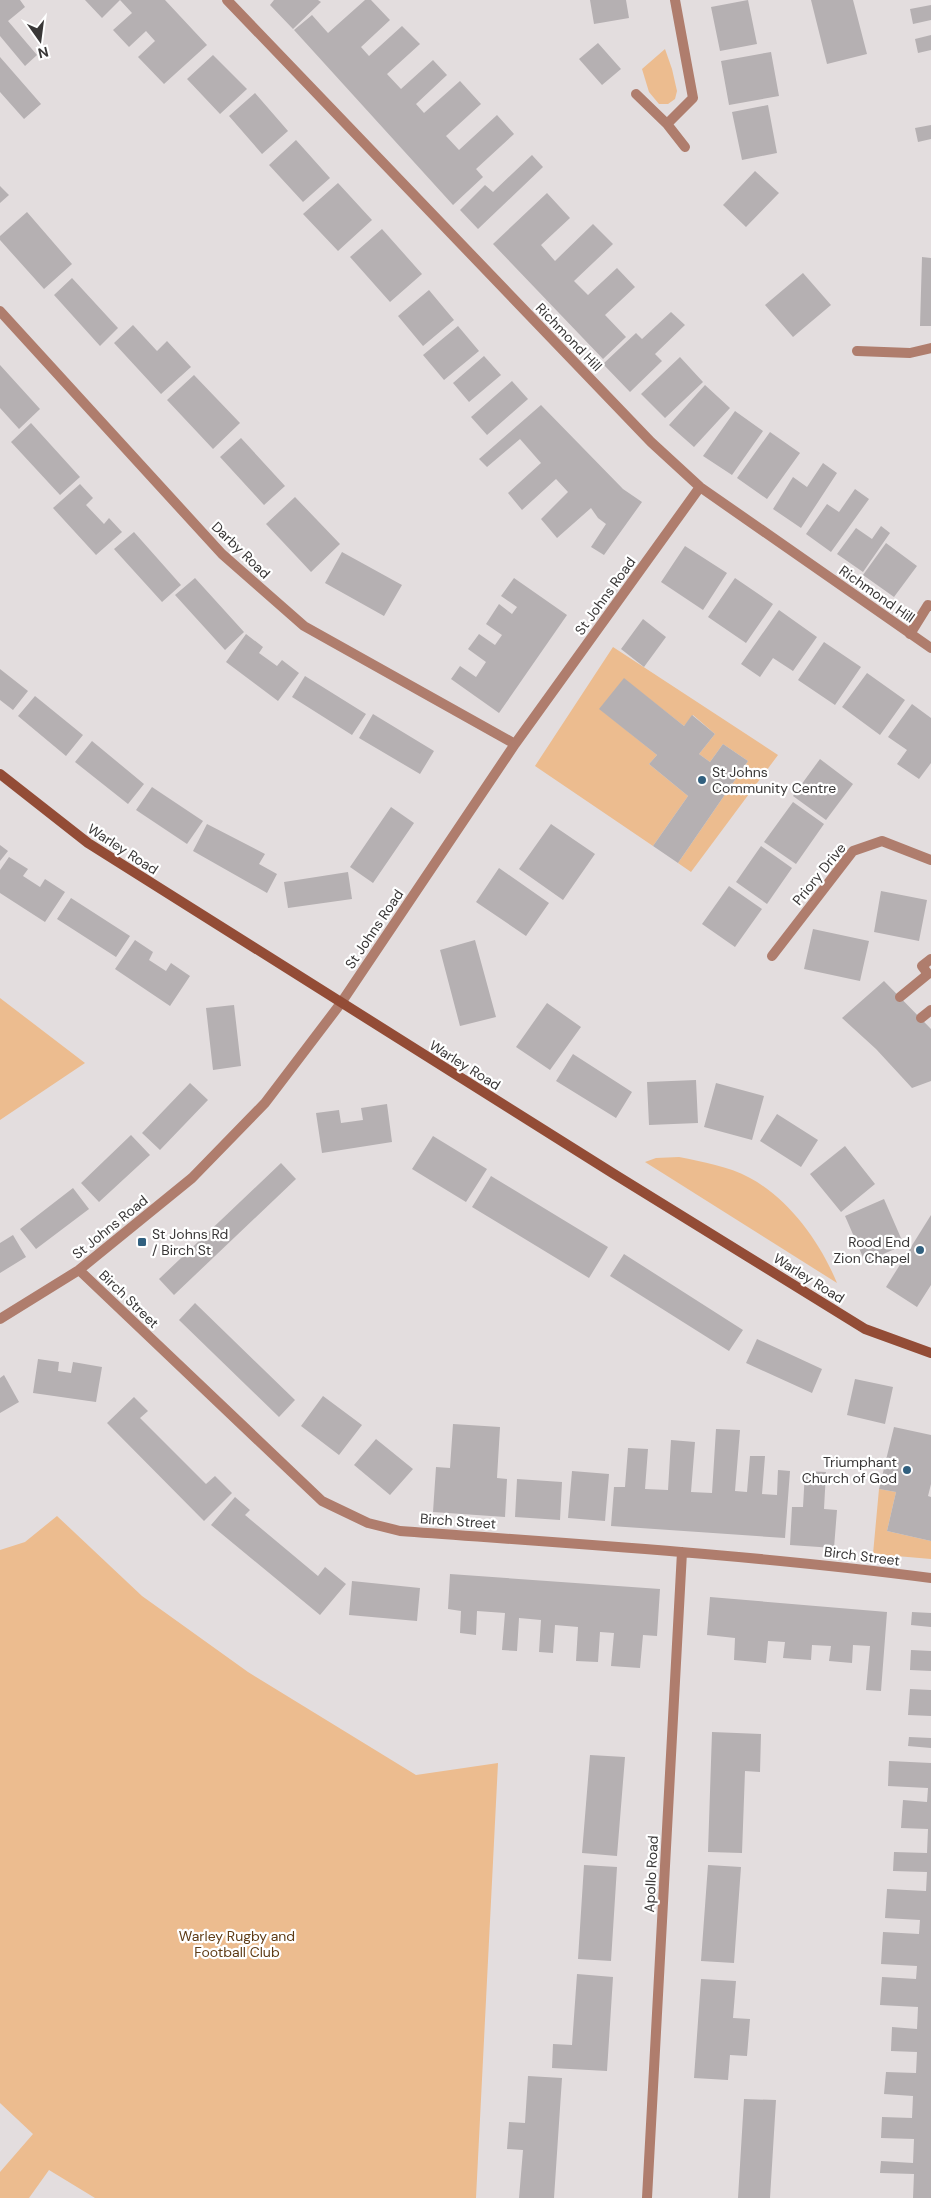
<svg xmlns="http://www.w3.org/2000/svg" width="931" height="2198" font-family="'DM Sans',sans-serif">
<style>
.green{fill:#ecbc8f}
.building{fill:#b5b0b2}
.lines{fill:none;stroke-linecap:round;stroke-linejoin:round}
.lane{stroke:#af7d6d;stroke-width:10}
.street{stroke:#af7d6d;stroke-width:10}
.secondary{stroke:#934c36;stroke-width:10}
.poi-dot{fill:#31607f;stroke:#fff;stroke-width:2}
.labels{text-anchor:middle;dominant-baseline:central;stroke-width:4.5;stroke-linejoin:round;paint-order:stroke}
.street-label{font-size:14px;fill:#393737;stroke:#fff}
.poi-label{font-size:14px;fill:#393737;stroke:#fff;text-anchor:start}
.park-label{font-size:14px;fill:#5e3b15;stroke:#fff}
</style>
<rect width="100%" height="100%" fill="#e3ddde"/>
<path class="green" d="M665,49L672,69L677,91L675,99L668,104H659L649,92L642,69Z
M613,647L778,755L691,872L678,863L748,761L723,744L710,762L699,754L715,734L693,715L684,726L624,679L600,709L657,755L649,764L688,796L653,846L535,766Z
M0,998L85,1063L0,1120Z
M679,1157C703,1162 728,1166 750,1178C789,1199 820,1242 837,1283L645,1162L656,1158Z
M879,1489L896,1492L887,1531L931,1541V1559L873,1554Z
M57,1516L142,1596L248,1672L416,1775L498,1763L476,2198H95L49,2170L29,2198H0V2172L33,2134L0,2103V1550L25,1542Z"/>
<path class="building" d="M0,0H20L25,7L8,21L37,55L25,66L0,36Z
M85,0H165L207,45L164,84L138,57L155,41L146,31L129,47L113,30L132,13L120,0L102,18Z
M274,0H318L321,2L293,29L270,5Z
M365,0H371L390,20L361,47L369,56L402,26L420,44L387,74L401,89L433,60L447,75L416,104L424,113L460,81L481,104L446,136L459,150L497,115L514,134L476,169L483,177L453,205L294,30L312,15L328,33Z
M590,0H626L629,18L594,24Z
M748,0L757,44L720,51L711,7Z
M811,0H853L867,54L827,64Z
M931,5V20L913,24L910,9Z
M931,35V50L918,53L915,39Z
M598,43L621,69L602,85L579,59Z
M771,52L779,96L729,105L721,61Z
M213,55L247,89L220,114L187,79Z
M0,57L41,104L24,119L0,92Z
M255,93L288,131L262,154L229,116Z
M768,105L777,153L742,160L732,112Z
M931,125V139L918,142L915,128Z
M296,140L330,178L303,202L269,165Z
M532,155L543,167L478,229L460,210L485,185L493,192Z
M755,171L779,193L746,227L723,205Z
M338,183L372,220L338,251L303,214Z
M0,186L9,195L0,203Z
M547,193L570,218L541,245L555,261L593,224L613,244L574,281L588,295L617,268L635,287L605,315L626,337L603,359L493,244Z
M27,212L72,264L44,289L0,240V236Z
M382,229L422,274L390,302L350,257Z
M922,257L931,258V326H920Z
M803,273L831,305L793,337L765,305Z
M72,278L118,328L100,346L54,295Z
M429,290L454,320L423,346L398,316Z
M671,312L685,325L655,354L662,361L630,392L603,364L636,333L642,339Z
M133,325L157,351L167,341L191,367L161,394L114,343Z
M458,326L479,351L444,380L423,355Z
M484,356L501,375L469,402L453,383Z
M680,357L703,382L665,418L641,394Z
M0,365L40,409L19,429L0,408Z
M194,375L240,423L213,449L167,400Z
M512,381L528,399L487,435L471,417Z
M705,385L730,408L694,447L669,425Z
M541,405L623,489L642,502L604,555L591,547L606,524L598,518L591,508L557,538L541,519L568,492L556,479L522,510L508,493L541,463L520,439L487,467L479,459Z
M735,411L763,431L732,475L703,456Z
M31,423L80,477L60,495L11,442Z
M770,432L800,453L767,499L737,478Z
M241,438L285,486L264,505L220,457Z
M823,463L837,473L801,528L773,509L793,477L807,487Z
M80,484L93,498L86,505L104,524L109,518L122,532L96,555L53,508Z
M855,489L869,499L831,552L806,534L827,504L839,512Z
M295,497L340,544L311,572L266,524Z
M881,526L890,533L863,572L837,554L856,528L872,539Z
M134,532L181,585L162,602L114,549Z
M886,543L917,566L894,597L863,575Z
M685,546L727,573L703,610L661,582Z
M342,552L402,585L384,616L325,583Z
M195,578L244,632L225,650L175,595Z
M514,578L567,615L499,713L451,679L460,666L476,677L486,662L468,649L479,634L495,645L502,635L486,624L499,604L512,614L517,607L501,596Z
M735,578L773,604L746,643L708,617Z
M779,610L817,637L793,671L773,658L760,677L741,664Z
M643,619L666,637L644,667L621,649Z
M246,634L263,647L259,653L277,666L282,660L299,673L278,701L226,662Z
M824,642L861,667L835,705L798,680Z
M0,669L28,691L13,710L0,700Z
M867,673L905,700L880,735L842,707Z
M305,676L366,714L352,735L292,697Z
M624,678L684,726L692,715L715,734L699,754L710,762L723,744L748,761L678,863L653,846L688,796L649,764L657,755L599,709Z
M35,696L83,735L66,756L18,716Z
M912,704L931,718V763L919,779L897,764L907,750L888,737Z
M373,714L434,751L420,774L359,738Z
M92,741L144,784L128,804L75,762Z
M820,759L853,784L826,820L793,796Z
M152,787L203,821L187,844L136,810Z
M793,802L824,824L796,864L764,842Z
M391,807L414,823L373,883L350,867Z
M207,824L265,854L259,864L277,874L267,893L193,851Z
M551,824L595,854L563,900L519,869Z
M0,845L8,851L0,861Z
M761,846L792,868L767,904L736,882Z
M9,857L28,869L23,876L40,887L45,879L65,892L45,922L0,893V870Z
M499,868L549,903L526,936L476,902Z
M348,872L352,899L288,908L284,882Z
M729,886L762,909L735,947L702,924Z
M881,891L927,900L919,941L874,932Z
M71,898L130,936L116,957L57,919Z
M813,929L869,941L860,981L804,969Z
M135,940L153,952L149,960L166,971L171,963L190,976L170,1006L115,969Z
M475,940L496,1017L460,1026L440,950Z
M884,981L931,1029V1081L912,1088L876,1049L842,1018Z
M547,1003L581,1027L550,1070L516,1047Z
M234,1005L241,1066L213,1070L206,1008Z
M573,1054L632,1092L616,1118L556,1081Z
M696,1080L698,1123L649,1125L647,1082Z
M190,1083L208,1100L160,1150L142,1133Z
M716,1083L764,1096L752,1140L704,1127Z
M387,1104L392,1142L322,1153L316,1113L339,1110L341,1123L363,1120L361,1108Z
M777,1114L818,1140L801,1167L760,1141Z
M131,1135L150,1155L99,1202L81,1183Z
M433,1136L487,1169L466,1202L412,1169Z
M845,1146L875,1184L841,1212L810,1174Z
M281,1163L296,1179L174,1295L159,1279Z
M491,1176L608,1247L589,1278L472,1207Z
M73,1188L89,1209L36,1249L20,1229Z
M884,1199L904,1245L865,1262L845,1216Z
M931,1215V1285L917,1307L886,1287Z
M13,1235L26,1257L0,1273V1243Z
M624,1254L743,1330L729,1351L610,1276Z
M195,1303L295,1400L279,1417L179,1320Z
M757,1339L822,1369L812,1393L746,1363Z
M38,1359L59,1362L58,1371L71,1373L73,1362L102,1367L96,1402L33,1393Z
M4,1375L19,1402L0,1413V1378Z
M855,1379L893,1387L885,1424L847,1415Z
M323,1396L362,1425L339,1455L301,1426Z
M134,1397L148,1411L140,1418L206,1484L215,1476L232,1493L204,1521L107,1423Z
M453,1424L500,1427L497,1478L507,1479L505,1517L433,1512L436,1467L450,1468Z
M894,1427L931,1435V1484L928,1496L931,1497V1541L887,1531L896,1492L879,1489Z
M716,1429L740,1430L735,1491L747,1492L750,1456H765L762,1494L777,1495L778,1470L790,1471L785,1538L611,1526L614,1487H625L628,1448L648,1449L645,1489L668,1490L671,1440L695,1442L691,1492L712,1493Z
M376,1439L413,1469L390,1495L354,1465Z
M572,1471L609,1474L605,1521L568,1518Z
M805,1471L826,1472L824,1509L837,1510L834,1548L790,1545L792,1507H803Z
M517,1479L562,1482L560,1520L515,1517Z
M235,1497L250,1510L245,1515L318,1576L325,1567L346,1584L320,1615L211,1525Z
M450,1574L660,1589L657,1636L643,1635L640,1668L611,1666L614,1633L600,1632L598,1662L576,1661L578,1627L555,1625L553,1653L539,1652L541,1620L519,1618L517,1651L502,1650L505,1613L477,1611L476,1635L460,1633L461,1611L448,1609Z
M352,1581L420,1588L417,1621L349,1615Z
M710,1597L887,1612L881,1691L866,1690L870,1646L853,1645L852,1663L829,1661L831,1646L812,1645L811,1660L783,1658L785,1642L768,1641L766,1663L734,1660L735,1638L707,1635Z
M912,1612L931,1613V1627L911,1625Z
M911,1650L931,1651V1671L910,1670Z
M910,1689L931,1690V1716L908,1715Z
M712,1732L761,1734L760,1772L745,1771L742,1853L708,1852Z
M909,1737L931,1738V1748L908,1746Z
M590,1755L625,1757L617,1856L582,1853Z
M889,1761L931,1763V2198H913L914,2174L880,2173L881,2161L913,2163L914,2139L881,2138L882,2117L912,2118L913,2096L884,2094L886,2072L916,2073L917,2052L891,2051L892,2027L917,2029L918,2007L880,2005L882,1977L916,1979L917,1966L881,1964L883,1932L919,1934L920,1920L885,1918L887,1889L926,1891L927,1872L893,1871L894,1852L927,1853L928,1829L901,1828L903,1800L927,1802L928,1788L888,1786Z
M584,1865L617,1867L611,1961L578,1959Z
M708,1865L741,1867L734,1963L701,1961Z
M577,1974L613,1977L607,2071L552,2068L553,2044L572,2045Z
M701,1979L736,1981L733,2018L750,2019L747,2056L730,2055L728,2080L694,2078Z
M528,2076L562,2078L554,2198H519L523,2150L507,2149L509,2122L525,2123Z
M744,2099L776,2100L770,2198H738Z"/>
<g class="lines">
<path class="lane" d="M910,634L928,605L931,606
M900,997L928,974L922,966L931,959
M921,1018L931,1010"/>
<path class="street" d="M227,0L651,442L700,487L931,648
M636,94L667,124L685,147
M667,124L693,98L675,0
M0,311L222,554L304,626L515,744
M857,351L910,353L931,348
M772,956L853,851L882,841L931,860
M79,1270L322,1501L368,1523L400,1531C577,1544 755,1555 931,1578
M0,1319L79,1270L192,1178L265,1103L341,1003L515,744L700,487
M647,2198L682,1552"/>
<path class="secondary" d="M0,774L88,843L614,1174L865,1329L931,1353"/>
</g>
<g class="poi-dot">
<circle cx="702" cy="780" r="5"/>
<rect x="137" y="1237" width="10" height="10" rx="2.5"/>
<circle cx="920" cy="1250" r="5"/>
<circle cx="907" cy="1470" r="5"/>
</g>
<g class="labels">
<g class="street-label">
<text transform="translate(569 337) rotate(46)">Richmond Hill</text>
<text transform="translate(241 550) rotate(44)">Darby Road</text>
<text transform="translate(877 594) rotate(35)">Richmond Hill</text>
<text transform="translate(605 596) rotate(-54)">St Johns Road</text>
<text transform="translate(123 849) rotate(33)">Warley Road</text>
<text transform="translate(819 874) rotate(-51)">Priory Drive</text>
<text transform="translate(374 929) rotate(-56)">St Johns Road</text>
<text transform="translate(465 1065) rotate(32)">Warley Road</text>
<text transform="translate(110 1227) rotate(-39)">St Johns Road</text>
<text transform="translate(809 1278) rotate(32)">Warley Road</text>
<text transform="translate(129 1299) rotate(44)">Birch Street</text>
<text transform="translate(458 1521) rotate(4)">Birch Street</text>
<text transform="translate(862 1556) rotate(7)">Birch Street</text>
<text transform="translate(651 1874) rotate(-87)">Apollo Road</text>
</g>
<g class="poi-label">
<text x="712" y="772">St Johns<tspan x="712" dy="16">Community Centre</tspan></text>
<text x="152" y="1234">St Johns Rd<tspan x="152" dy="16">/ Birch St</tspan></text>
<text x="910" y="1242" text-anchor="end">Rood End<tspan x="910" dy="16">Zion Chapel</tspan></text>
<text x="897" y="1462" text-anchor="end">Triumphant<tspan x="897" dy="16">Church of God</tspan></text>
</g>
<g class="park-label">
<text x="237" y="1936">Warley Rugby and<tspan x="237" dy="16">Football Club</tspan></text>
</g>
</g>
<g transform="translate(40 40) rotate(166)" stroke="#ffffff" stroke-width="4" paint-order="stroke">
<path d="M0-4L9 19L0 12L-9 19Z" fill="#393737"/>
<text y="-8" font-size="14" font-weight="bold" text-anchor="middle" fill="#393737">N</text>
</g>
</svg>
